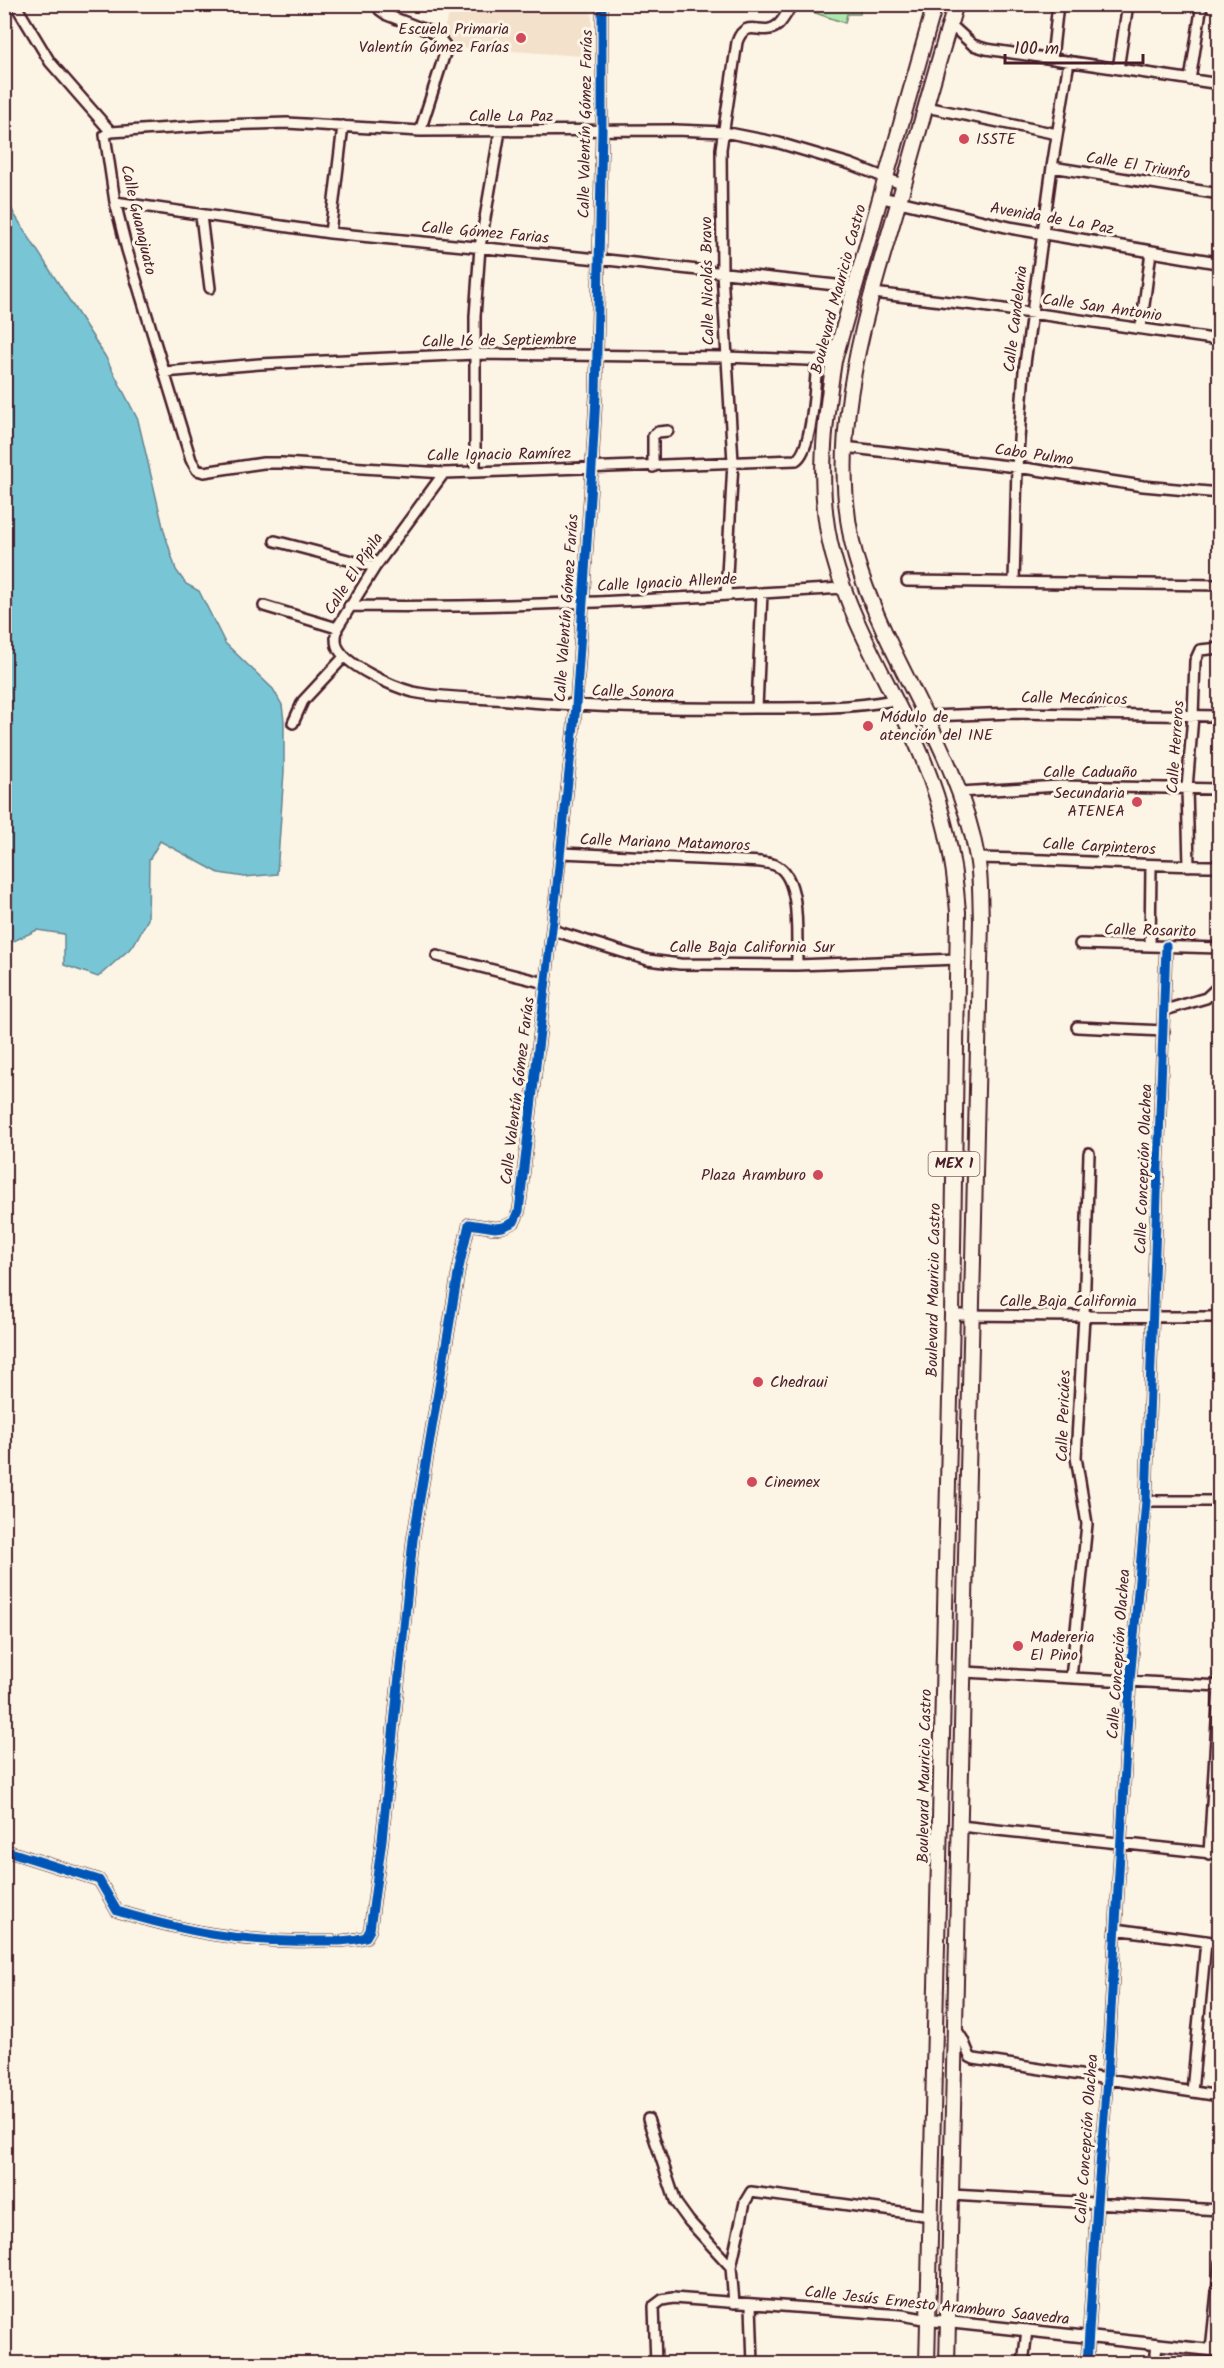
<svg xmlns="http://www.w3.org/2000/svg" width="1224" height="2368" font-family="Kalam,sans-serif">
<style>
.built{fill:#f4e1cc}
.green{fill:#abe8ae;stroke:#7a846c;stroke-width:1.5}
.water{fill:#78c6d5;stroke:#668391;stroke-width:1.5}
.lines{fill:none;stroke-linecap:round;stroke-linejoin:round}
.minor-casing{stroke:#4a1f2b;stroke-width:14}
.tertiary-casing{stroke:#4a1f2b;stroke-width:15}
.primary-casing{stroke:#4a1f2b;stroke-width:18}
.minor{stroke:#fcf5e5;stroke-width:9}
.tertiary{stroke:#fcf5e5;stroke-width:10}
.primary{stroke:#fcf5e5;stroke-width:14}
.cycleway-casing{stroke:#fcf5e5;stroke-width:13}
.cycleway{stroke:#0057b8;stroke-width:9}
.poi-dot{fill:#d1495b;stroke:#fcf5e5;stroke-width:2}
.labels{text-anchor:middle;dominant-baseline:central;stroke-width:6;stroke-linejoin:round;paint-order:stroke}
.shield{fill:#fcf5e5;stroke:#7f5f63;stroke-width:1.5}
.shield-label{font-size:15px;font-weight:bold;fill:#4a1f2b}
.poi-label{font-size:16px;fill:#4a1f2b;stroke:#fcf5e5;text-anchor:start}
.street-label{font-size:16px;fill:#4a1f2b;stroke:#fcf5e5}
</style>
<rect width="100%" height="100%" fill="#fcf5e5"/>
<filter id="ink" filterUnits="userSpaceOnUse"><feTurbulence type="fractalNoise" baseFrequency=".0167" numOctaves="2"/><feDisplacementMap in="SourceGraphic" scale="12" xChannelSelector="R" yChannelSelector="G"/><feConvolveMatrix kernelMatrix="1 2 1 2 8 2 1 2 1" color-interpolation-filters="sRGB"/></filter>
<g filter="url(#ink)">
<path class="built" d="M453,5H591L594,57L457,47L443,30Z"/>
<path class="green" d="M803,5V4L861,5L860,14H847L845,23L801,8Z"/>
<path class="water" d="M5,193L14,214L105,356L138,420L164,531L176,570L186,584L199,591L225,643L273,689L282,705L284,721V771L277,874L245,877L219,873L160,841L149,860L148,919L133,946L98,977L64,965V934L37,930L5,945Z"/>
<g class="lines">
<defs>
<path id="minor" d="M15,4L50,62L111,132L105,135L115,202L127,250L191,460L197,470L204,472L263,463H282L444,473L475,472L796,460C813,450 815,382 817,361
M377,4L380,10L387,15L436,34L445,45V53L420,131
M950,24L973,45L986,49L1220,84
M1052,58L1058,4
M1118,69L1128,4
M1190,80L1202,4
M926,107L1057,134
M111,132L217,125L287,123L420,131L675,130L724,132L779,143L850,164L904,185
M1052,167L1220,194
M115,202L330,233L598,259L854,287
M201,216L210,288
M330,233L343,126
M873,293L975,305L1220,340
M1141,328L1151,252
M164,372L260,364L475,354L725,357L834,361
M844,447L1017,467L1143,486L1220,493
M653,467V436L658,432L668,431
M475,472V316L480,247L500,131
M444,473L375,567L337,628C336,634 335,640 337,646C345,666 394,687 413,692C440,698 480,698 508,700C590,708 672,709 754,708C801,708 847,709 894,700
M275,541L375,567
M907,581L1220,585
M1014,582L1017,467L1024,371L1052,167L1069,61
M726,594L733,462L722,272L721,149L737,42C746,16 762,38 778,25C783,21 788,11 792,4
M264,606L337,628
M349,606C514,609 679,598 844,588
M757,708L762,593
M928,716L1015,713L1220,716
M293,723L303,701L344,657
M960,792L1059,786L1220,789
M561,853L744,861C755,862 767,861 777,866C802,879 796,940 797,965
M977,858C1058,859 1139,866 1220,866
M1189,866L1187,788L1193,716L1195,661L1200,650L1220,648
M552,930L648,960L680,964L797,965L958,959
M1080,944L1220,948
M1150,946L1151,866
M437,956L545,983
M1165,1010L1206,998L1220,985
M1077,1027L1164,1031
M952,1315L1220,1317
M1146,1501H1220
M964,1672L1220,1686
M1071,1678L1087,1524L1076,1457L1084,1316L1089,1153
M960,1826L1220,1854
M4,1850L99,1880L117,1911C183,1931 242,1943 311,1941C330,1941 348,1942 366,1937L370,1930L382,1840L413,1540L459,1268L469,1224L495,1228L503,1227L514,1222L519,1211L556,894L576,706L592,468L596,396L602,130V4
M1209,1854L1220,1671
M1115,1929L1220,1943
M956,2029L963,2040L970,2057L974,2059L1220,2096
M1192,2092L1206,1941
M648,2119L676,2203L689,2221L731,2267L734,2303
M951,2195L1220,2210
M731,2267L745,2202L751,2192L931,2216
M751,2305L753,2364
M1211,2350L1220,2263
M656,2364L654,2306L662,2300L673,2298L902,2315L929,2320
M1023,2364L1027,2330
M1087,2364L1097,2203L1107,2079L1130,1681L1146,1501L1166,946
M1155,2364L1157,2344"/>
<path id="tertiary" d="M880,197L1012,228L1220,263
M929,2320L1220,2351"/>
<path id="primary" d="M927,2364L952,1315L958,912C954,855 943,807 921,754C892,687 852,626 833,555C816,492 824,425 834,361L935,4
M947,2364L981,920C980,899 981,877 977,857C959,755 894,671 861,574C818,449 868,306 904,184C921,124 937,64 956,4"/>
</defs>
<use href="#minor" class="minor-casing"/>
<use href="#tertiary" class="tertiary-casing"/>
<use href="#primary" class="primary-casing"/>
<use href="#minor" class="minor"/>
<use href="#tertiary" class="tertiary"/>
<use href="#primary" class="primary"/>
<defs>
<path id="cycleway" d="M4,1850L99,1880L117,1911C183,1931 242,1943 311,1941C330,1941 348,1942 366,1937L370,1930L382,1840L413,1540L459,1268L469,1224L495,1228L503,1227L514,1222L519,1211L556,894L576,706L592,468L596,396L602,130V4
M1087,2364L1097,2203L1107,2079L1130,1681L1146,1501L1166,946"/>
</defs>
<use href="#cycleway" class="cycleway-casing"/>
<use href="#cycleway" class="cycleway"/>
</g>
</g>
<g class="poi-dot">
<circle cx="521" cy="38" r="6"/>
<circle cx="964" cy="139" r="6"/>
<circle cx="868" cy="726" r="6"/>
<circle cx="1137" cy="802" r="6"/>
<circle cx="818" cy="1175" r="6"/>
<circle cx="758" cy="1382" r="6"/>
<circle cx="752" cy="1482" r="6"/>
<circle cx="1018" cy="1646" r="6"/>
</g>
<g class="labels">
<rect class="shield" x="928.5" y="1152" width="51" height="24" rx="4.5"/>
<g class="shield-label">
<text x="954" y="1164">MEX 1</text>
</g>
<g class="poi-label">
<text x="509" y="29" text-anchor="end">Escuela Primaria<tspan x="509" dy="18">Valentín Gómez Farías</tspan></text>
<text x="976" y="139">ISSTE</text>
<text x="880" y="717">Módulo de<tspan x="880" dy="18">atención del INE</tspan></text>
<text x="1125" y="793" text-anchor="end">Secundaria<tspan x="1125" dy="18">ATENEA</tspan></text>
<text x="806" y="1175" text-anchor="end">Plaza Aramburo</text>
<text x="770" y="1382">Chedraui</text>
<text x="764" y="1482">Cinemex</text>
<text x="1030" y="1637">Madereria<tspan x="1030" dy="18">El Pino</tspan></text>
</g>
<g class="street-label">
<text x="511" y="116">Calle La Paz</text>
<text transform="translate(586 124) rotate(-89)">Calle Valentín Gómez Farías</text>
<text transform="translate(1138 166) rotate(9)">Calle El Triunfo</text>
<text transform="translate(1052 219) rotate(10)">Avenida de La Paz</text>
<text transform="translate(138 220) rotate(77)">Calle Guanajuato</text>
<text transform="translate(485 233) rotate(5)">Calle Gómez Farias</text>
<text transform="translate(708 281) rotate(-91)">Calle Nicolás Bravo</text>
<text transform="translate(839 289) rotate(-75)">Boulevard Mauricio Castro</text>
<text transform="translate(1102 308) rotate(8)">Calle San Antonio</text>
<text transform="translate(1016 319) rotate(-83)">Calle Candelaria</text>
<text transform="translate(499 341) rotate(-1)">Calle 16 de Septiembre</text>
<text transform="translate(499 455) rotate(-1)">Calle Ignacio Ramírez</text>
<text transform="translate(1034 455) rotate(8)">Cabo Pulmo</text>
<text transform="translate(354 574) rotate(-57)">Calle El Pípila</text>
<text transform="translate(667 583) rotate(-3)">Calle Ignacio Allende</text>
<text transform="translate(567 608) rotate(-86)">Calle Valentín Gómez Farías</text>
<text transform="translate(633 692) rotate(1)">Calle Sonora</text>
<text transform="translate(1074 699) rotate(1)">Calle Mecánicos</text>
<text transform="translate(1176 747) rotate(-86)">Calle Herreros</text>
<text x="1090" y="772">Calle Caduaño</text>
<text transform="translate(665 843) rotate(2)">Calle Mariano Matamoros</text>
<text transform="translate(1099 847) rotate(3)">Calle Carpinteros</text>
<text transform="translate(1150 931) rotate(1)">Calle Rosarito</text>
<text x="752" y="947">Calle Baja California Sur</text>
<text transform="translate(518 1091) rotate(-83)">Calle Valentín Gómez Farías</text>
<text transform="translate(1144 1169) rotate(-88)">Calle Concepción Olachea</text>
<text transform="translate(934 1290) rotate(-89)">Boulevard Mauricio Castro</text>
<text x="1068" y="1301">Calle Baja California</text>
<text transform="translate(1064 1416) rotate(-88)">Calle Pericúes</text>
<text transform="translate(1119 1654) rotate(-86)">Calle Concepción Olachea</text>
<text transform="translate(925 1776) rotate(-89)">Boulevard Mauricio Castro</text>
<text transform="translate(1087 2139) rotate(-86)">Calle Concepción Olachea</text>
<text transform="translate(937 2306) rotate(6)">Calle Jesús Ernesto Aramburo Saavedra</text>
</g>
</g>
<rect width="1224" height="2368" fill="none" stroke="#fcf5e5" stroke-width="24"/>
<rect x="12" y="12" width="1200" height="2344" fill="none" stroke="#4a1f2b" stroke-width="2" filter="url(#ink)"/>
<path d="M1005 54v9h138v-9" fill="none" stroke="#4a1f2b" stroke-width="3"/>
<text x="1014" y="54" font-size="18" fill="#4a1f2b" stroke="#fcf5e5" stroke-width="4.5" paint-order="stroke">100 m</text>
</svg>
